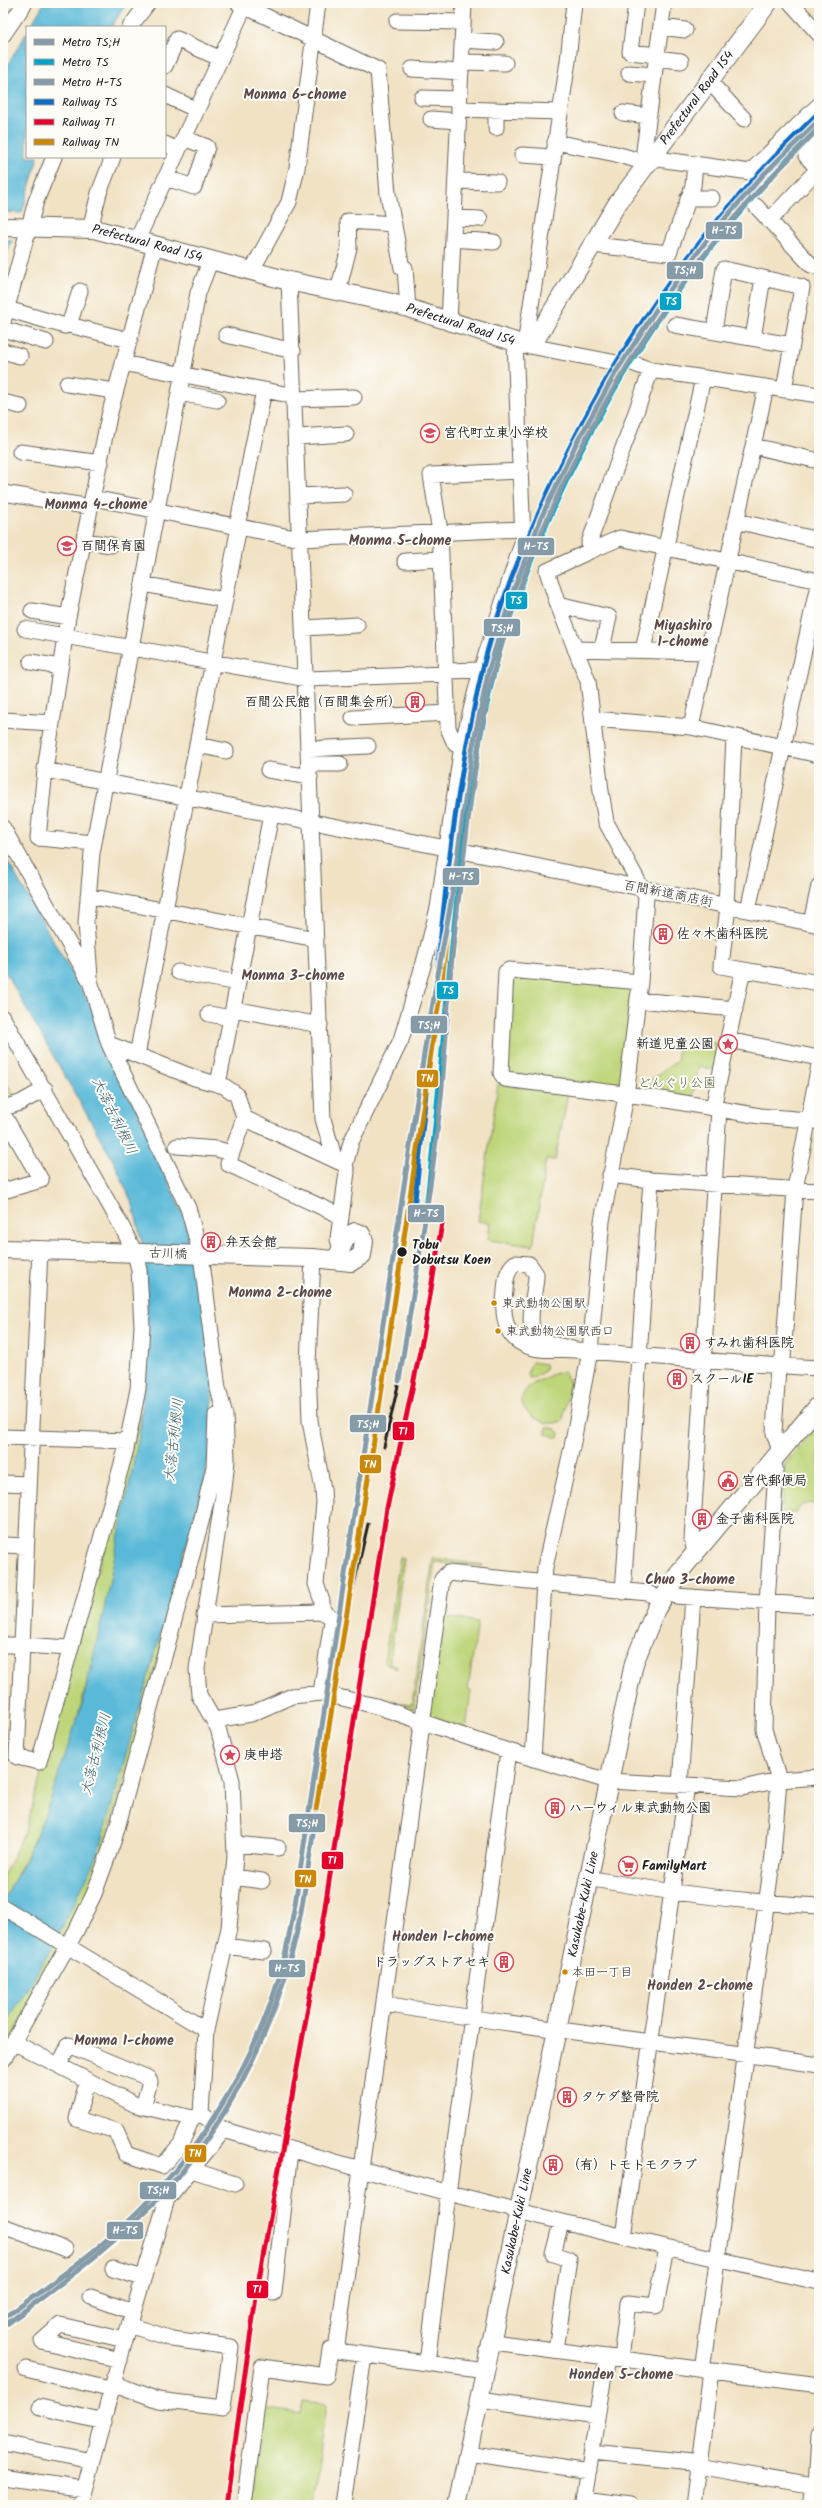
<svg xmlns="http://www.w3.org/2000/svg" width="822" height="2508" font-family="Kalam,'Klee One',sans-serif">
<style>
.green{fill:#bed579;stroke:#6d784a}
.water{fill:#5ab9d8;stroke:#3b6a7a}
.lines{fill:none;stroke-linecap:round;stroke-linejoin:round}
.minor-casing{stroke:#676157;stroke-width:17}
.major-casing{stroke:#676157;stroke-width:20}
.minor{stroke:#fff;stroke-width:15}
.major{stroke:#fff;stroke-width:18}
.rail{stroke:#1c1c1c;stroke-width:3}
.rail-1-casing{stroke:#fdfcf7;stroke-width:8}
.rail-2-casing{stroke:#fdfcf7;stroke-width:8}
.rail-3-casing{stroke:#fdfcf7;stroke-width:8}
.rail-1{stroke:#0f6cc3;stroke-width:5}
.rail-2{stroke:#e4002b;stroke-width:5}
.rail-3{stroke:#ca8806;stroke-width:5}
.metro-1-casing{stroke:#fdfcf7;stroke-width:8}
.metro-2-casing{stroke:#fdfcf7;stroke-width:8}
.metro-3-casing{stroke:#fdfcf7;stroke-width:8}
.metro-1{stroke:#859ba7;stroke-width:5}
.metro-2{stroke:#01a2c5;stroke-width:5}
.metro-3{stroke:#859ba7;stroke-width:5}
.stop-dot{fill:#1c1c1c;stroke:#fdfcf7;stroke-width:1.5}
.bus-dot{fill:#cb8a06;stroke:#fdfcf7;stroke-width:1.5}
.labels{text-anchor:middle;dominant-baseline:central;stroke-width:4;stroke-linejoin:round;paint-order:stroke}
.bus-label{font-size:12px;fill:#1c1c1c;stroke:#fdfcf7;text-anchor:start}
.street-label{font-size:13px;fill:#1c1c1c;stroke:#fdfcf7}
.poi-label{font-size:13px;font-weight:bold;fill:#1c1c1c;stroke:#fdfcf7;text-anchor:start}
.park-label{font-size:13px;fill:#555d3d;stroke:#fdfcf7}
.stop-label{font-size:13px;font-weight:bold;fill:#1c1c1c;stroke:#fdfcf7;text-anchor:start}
.neighbourhood-label{font-size:14px;font-weight:bold;fill:#5b4848;stroke:#fdfcf7}
.water-label{font-size:14px;font-style:italic;fill:#355b67;stroke:#fdfcf7}
.line-badge{stroke:#fdfcf7;stroke-width:1.5}
.badge-label{font-size:11px;text-anchor:middle;font-weight:bold;fill:#fff}
</style>
<rect width="100%" height="100%" fill="#fdfcf7"/>
<filter id="ink" filterUnits="userSpaceOnUse"><feTurbulence type="fractalNoise" baseFrequency=".025" numOctaves="2"/><feDisplacementMap in="SourceGraphic" scale="8" xChannelSelector="R" yChannelSelector="G"/><feConvolveMatrix kernelMatrix="1 2 1 2 8 2 1 2 1" color-interpolation-filters="sRGB"/></filter>
<filter id="wash" filterUnits="userSpaceOnUse"><feTurbulence type="fractalNoise" baseFrequency=".012" numOctaves="4" result="noise"/><feDisplacementMap in="SourceGraphic" scale="16" xChannelSelector="R" yChannelSelector="G"/><feGaussianBlur stdDeviation="0.9" result="paint"/><feColorMatrix in="noise" values="0 0 0 0 0 0 0 0 0 0 0 0 0 0 0 0 0 1.4 0 .05"/><feComposite in="paint" operator="in"/></filter>
<g filter="url(#wash)">
<rect width="100%" height="100%" fill="#f1e2c4"/>
<path class="green" d="M513,976L630,986L633,989L624,1087L509,1074L506,1070Z
M679,1040L728,1044L723,1072L699,1066L691,1104L651,1097L652,1079L677,1061Z
M3,1076L16,1099L3,1102Z
M498,1084L568,1094L555,1160L546,1159L533,1246L488,1240L490,1223L478,1221Z
M532,1362L545,1364L546,1370L535,1377L529,1378L527,1374Z
M564,1372L570,1383L563,1420C544,1434 495,1399 541,1380C548,1377 556,1371 564,1372Z
M142,1409C138,1459 125,1509 115,1557C91,1674 64,1796 3,1900V1877L26,1829Z
M819,1423V1504L804,1503L799,1507L797,1513H782L785,1464Z
M547,1427L556,1429L560,1433L559,1438L546,1434Z
M208,1482L90,1899L3,2053V2029L53,1946L204,1483Z
M400,1558L404,1559L389,1665H396L397,1669L384,1663Z
M433,1558L483,1565L482,1567L435,1562L414,1709L402,1703L412,1704Z
M443,1617L478,1622L468,1689L471,1690L466,1729L432,1718L429,1714Z
M303,2401L326,2404L312,2505H249L263,2408L301,2414Z"/>
<path class="water" d="M44,3H127L111,27H30Z
M27,32V157H38L22,213L3,212V73Z
M3,240H12L3,263Z
M3,853L94,1012L185,1219L193,1245L213,1367L212,1436L204,1483L96,1859L53,1946L3,2029V1900L22,1867L47,1810L83,1701L103,1614L141,1426L147,1292L142,1243L133,1205L114,1162L3,968Z"/>
</g>
<g filter="url(#ink)">
<g class="lines">
<defs>
<path id="minor" d="M238,3L378,70L388,194L402,268H405L408,309
M574,3L568,61L525,345L622,364L629,362L651,370L819,395
M636,3L630,52L657,55
M791,3L819,34
M397,21L463,22
M130,27L148,3
M661,27L685,30
M3,35L25,3
M462,40L496,42
M656,58L681,61
M461,62L505,63
M165,66L177,39L221,59
M412,69L461,72
M629,73L654,75
M709,81L744,119
M165,95L197,110
M422,98L459,99
M459,109L560,112
M496,110V128
M623,113L648,116
M431,119L458,121
M555,142L616,154L647,163
M819,143L806,156L819,170
M165,144L178,150
M522,155L553,157
M651,158L750,172L819,105
M647,163L644,150L664,3
M166,178L194,187L207,147L184,138
M456,181L497,182
M688,198H712
M756,206L811,265L819,267
M454,218L480,219
M769,221L818,169
M90,229L99,193L113,157
M453,239L494,242
M137,240L246,3
M592,245L669,253L693,186L695,164
M252,270L289,202L297,168L318,3
M289,281L323,1119L335,1160
M80,291L69,325L129,340
M338,291L349,248L348,221L394,224
M7,309L65,326L69,325
M3,322L36,201L54,157
M449,323L464,3
M675,325L792,345
M3,329L46,342
M714,331L724,269L802,287L784,390
M226,335L293,351
M753,338L763,278
M3,351L20,356
M122,363L295,396
M67,384L115,391
M179,393L217,400
M295,399L354,397
M3,402L20,406
M297,437L346,434
M753,446L819,461
M20,452L101,463
M3,493L91,507
M299,496L344,494
M93,498L300,539L523,529
M736,521L819,540
M237,527L264,390
M84,541L111,545
M590,551L620,538L819,581
M405,561L441,559
M143,584L225,600
M558,605L609,617L602,649
M32,611L68,617
M304,628L357,625
M25,629L307,679L446,674
M575,649L707,652
M643,650L703,378
M31,662L60,667
M446,671L481,670
M353,718L448,713
M593,719L691,727L819,755
M3,720L52,723
M691,727L766,387
M198,745L226,751
M462,746L455,744L448,728L440,532L431,475L521,471
M309,749L368,746
M309,764H340
M45,770L472,853L819,925
M268,770L310,777
M3,828L90,981L109,1044L188,1208L201,1255L218,1388L225,1415L227,1460L224,1489L197,1669L199,1695L218,1728L232,1781L235,1856L229,1928L206,2030L201,2114L224,2130L167,2199L125,2340L80,2505
M94,843L38,838L45,770L68,617L109,416L155,245
M88,896L316,939
M726,906L734,737
M728,906L721,966L819,983
M748,910L819,580
M811,923L819,886
M178,972L238,983
M90,977L86,922L92,853L198,293L211,259
M640,982L509,970L506,972L501,1073L505,1079L655,1098L760,1116L819,1121
M638,1000L735,1009
M233,1009L320,1025
M209,1014L231,1018
M3,1018L121,1225L135,1253L139,1270L142,1326L138,1389L126,1449L39,1762L17,1757L22,1645L70,1648
M728,1040L819,1058
M109,1044L195,1078L224,1086L237,1095L244,1118L339,1162
M137,1055L239,527
M218,1084L271,815
M3,1108L20,1103L45,1089
M713,1108L743,970
M3,1114L41,1180L3,1191
M244,1118L228,1164L341,1216
M177,1146L217,1149L231,1153
M610,1175L651,1180L819,1191
M341,1249L338,1239L347,1172L345,1166L351,1142L401,1040L425,959L438,908L462,746L481,670L523,540L515,342
M313,1258L308,1364L310,1421L323,1489L324,1503L316,1584L322,1601V1612
M575,1350C564,1346 552,1345 542,1341C521,1332 537,1290 536,1274L529,1264L515,1263C504,1272 506,1287 504,1300C503,1317 506,1336 523,1344C540,1353 559,1348 577,1350C657,1357 738,1364 819,1368
M3,1437L128,1441
M780,1451L774,1433L778,1366L783,1358L795,1189L819,1065
M3,1483L28,1484
M3,1545L26,1546
M695,1551L692,1540L719,1109
M667,1590L676,1596L819,1606
M623,1592L651,1180
M204,1615L322,1612L329,1615L332,1621L321,1693
M3,1645H22L40,1250
M214,1720L251,1714L292,1696L321,1693L376,1706L508,1751L608,1781L742,1788L779,1780L819,1777
M533,1759L545,1567L572,1447L590,1351L602,1221L626,1096L640,982L646,896L606,822L601,791L588,681L558,605L547,571L590,551L589,543L651,370
M680,1784L693,1597
M235,1844L278,1848
M234,1877L262,1881
M587,1878C664,1892 741,1902 819,1906
M3,1907L206,2030
M225,1946L264,1951
M385,2004C529,2029 674,2043 819,2065
M13,2042L136,2105L192,2118
M3,2060L76,1931L94,1894L114,1839L201,1522L214,1467L216,1415
M59,2065L69,2045L148,2078L150,2081L143,2107
M87,2081L77,2119L116,2131L126,2154L162,2166L181,2144L192,2118L201,2114
M224,2130C420,2188 618,2238 819,2282
M192,2170L235,2184
M3,2226L65,2249
M623,2237L687,1785
M113,2269L143,2278
M274,2293L290,2151
M91,2297L133,2312
M493,2342L819,2385
M556,2350L569,2259L553,2254L561,2223
M336,2351L442,1579L448,1573L648,1593L661,1600
M621,2358L628,2303L656,2306L667,2248
M120,2360L42,2341L60,2325L125,2340
M427,2363L448,2194L508,1751
M26,2369L113,2390
M702,2370L773,1855L779,1780L764,1729L767,1602L776,1472L773,1460
M115,2384L158,2400L223,2408L231,2347L172,2339L129,2325
M480,2399L597,2416
M40,2407L104,2422
M3,2443L92,2461
M592,2452L693,2462L698,2466L819,2487
M468,2453L589,2471
M3,2477L84,2489
M816,2487L819,2436
M584,2499L630,2505
M244,2505L262,2367L326,2376L330,2350L486,2371
M343,2505L364,2355
M583,2505L607,2357
M694,2505L711,2371
M808,2505L811,2486"/>
<g id="major">
<path id="s1" d="M3,227L94,229L289,281L392,303L525,345L534,342L617,204L768,3"/>
<path d="M3,1249L313,1258L351,1262L362,1255L364,1241L361,1234L355,1232L346,1237L338,1256L333,1259"/>
<path id="s2" d="M457,2505L634,1663L656,1609L681,1570L819,1405"/>
</g>
</defs>
<use href="#minor" class="minor-casing"/>
<use href="#major" class="major-casing"/>
<use href="#minor" class="minor"/>
<use href="#major" class="major"/>
<path class="rail" d="M384,1447L399,1381
M316,1815L347,1615L368,1524"/>
<defs>
<path id="rail-1" d="M413,1216C435,1037 440,852 481,676C495,615 519,556 545,499C613,349 696,231 815,116"/>
<path id="rail-2" d="M226,2505L257,2290L318,1952L387,1508L423,1337L443,1217"/>
<path id="rail-3" d="M7,2324C49,2292 94,2262 132,2225C201,2158 257,2074 284,1982C291,1957 296,1931 301,1905L378,1415L436,1019L459,886"/>
</defs>
<use href="#rail-1" class="rail-1-casing"/>
<use href="#rail-2" class="rail-2-casing"/>
<use href="#rail-3" class="rail-3-casing"/>
<use href="#rail-1" class="rail-1"/>
<use href="#rail-2" class="rail-2"/>
<use href="#rail-3" class="rail-3"/>
<defs>
<path id="metro-1" d="M3,2319C45,2288 88,2258 127,2222C196,2157 250,2072 278,1981C286,1956 290,1930 295,1904L425,1047L451,902L472,750L489,669L512,594L541,518L576,444L616,372L661,302L710,236L763,175L819,120"/>
<path id="metro-2" d="M425,1218C447,1040 452,852 493,677C507,617 531,559 556,503C621,360 706,238 819,128"/>
<path id="metro-3" d="M399,1381C414,1287 431,1193 441,1098C445,1055 447,1011 451,968C456,914 463,860 470,806C475,768 480,729 489,691C529,530 606,380 709,249C742,206 781,167 819,128
M3,2327C60,2284 120,2241 168,2188C225,2125 266,2044 289,1963C303,1915 308,1864 316,1815"/>
</defs>
<use href="#metro-1" class="metro-1-casing"/>
<use href="#metro-2" class="metro-2-casing"/>
<use href="#metro-3" class="metro-3-casing"/>
<use href="#metro-1" class="metro-1"/>
<use href="#metro-2" class="metro-2"/>
<use href="#metro-3" class="metro-3"/>
</g>
</g>
<defs>
<symbol id="school-ring" viewBox="-11 -11 22 22"><circle r="9.5" fill="#fdfcf7" stroke="#d1495b" stroke-width="1.5"/><path d="M0-5L7-2L0 1L-7-2ZM-4 1L0 2.5L4 1V4Q0 6-4 4Z" fill="#d1495b"/></symbol>
<symbol id="building-ring" viewBox="-11 -11 22 22"><circle r="9.5" fill="#fdfcf7" stroke="#d1495b" stroke-width="1.5"/><path d="M-4-6H4V6H1V3H-1V6H-4ZM-2.5-4.3h1.7v1.8h-1.7ZM.8-4.3h1.7v1.8H.8ZM-2.5-1h1.7V.8h-1.7ZM.8-1h1.7V.8H.8Z" fill="#d1495b"/></symbol>
<symbol id="sight-ring" viewBox="-11 -11 22 22"><circle r="9.5" fill="#fdfcf7" stroke="#d1495b" stroke-width="1.5"/><path d="M0-6L1.8-2.2L6-1.7L2.9 1.2L3.7 5.4L0 3.3L-3.7 5.4L-2.9 1.2L-6-1.7L-1.8-2.2Z" fill="#d1495b"/></symbol>
<symbol id="civic-ring" viewBox="-11 -11 22 22"><circle r="9.5" fill="#fdfcf7" stroke="#d1495b" stroke-width="1.5"/><path d="M-.6-6.5H3V-4.5H.6V-3L4-1V1h2V6H-6V1h2V-1L-.6-3ZM-1.2 2.5V6h2.4V2.5Z" fill="#d1495b"/></symbol>
<symbol id="supermarket-ring" viewBox="-11 -11 22 22"><circle r="9.5" fill="#fdfcf7" stroke="#d1495b" stroke-width="1.5"/><path d="M-6-5.5h2.5l.6 2H6L4.5 2H-2.5L-4.4-4H-6ZM-1.5 3.2a1.3 1.3 0 1 0 .1 0ZM3 3.2a1.3 1.3 0 1 0 .1 0Z" fill="#d1495b"/></symbol>
</defs>
<g fill-rule="evenodd">
<use href="#school-ring" x="419" y="422" width="22" height="22"/>
<use href="#school-ring" x="56" y="535" width="22" height="22"/>
<use href="#building-ring" x="404" y="691" width="22" height="22"/>
<use href="#building-ring" x="652" y="923" width="22" height="22"/>
<use href="#sight-ring" x="717" y="1033" width="22" height="22"/>
<use href="#building-ring" x="200" y="1231" width="22" height="22"/>
<use href="#building-ring" x="679" y="1332" width="22" height="22"/>
<use href="#building-ring" x="666" y="1368" width="22" height="22"/>
<use href="#civic-ring" x="717" y="1470" width="22" height="22"/>
<use href="#building-ring" x="691" y="1508" width="22" height="22"/>
<use href="#sight-ring" x="219" y="1744" width="22" height="22"/>
<use href="#building-ring" x="544" y="1797" width="22" height="22"/>
<use href="#supermarket-ring" x="617" y="1855" width="22" height="22"/>
<use href="#building-ring" x="493" y="1951" width="22" height="22"/>
<use href="#building-ring" x="556" y="2086" width="22" height="22"/>
<use href="#building-ring" x="542" y="2154" width="22" height="22"/>
</g>
<circle class="stop-dot" cx="402" cy="1252" r="5.5"/>
<g class="bus-dot">
<circle cx="494" cy="1303" r="3.5"/>
<circle cx="498" cy="1331" r="3.5"/>
<circle cx="565" cy="1972" r="3.5"/>
</g>
<g class="labels">
<g class="bus-label">
<text x="502" y="1303">東武動物公園駅</text>
<text x="506" y="1331">東武動物公園駅西口</text>
<text x="572" y="1972">本田一丁目</text>
</g>
<g class="street-label">
<text stroke="none"><textPath href="#s1" startOffset="841">Prefectural Road 154</textPath></text>
<text stroke="none"><textPath href="#s1" startOffset="146">Prefectural Road 154</textPath></text>
<text stroke="none"><textPath href="#s1" startOffset="470">Prefectural Road 154</textPath></text>
<text transform="translate(668 894) rotate(11)">百間新道商店街</text>
<text transform="translate(168 1254) rotate(2)">古川橋</text>
<text stroke="none"><textPath href="#s2" startOffset="614">Kasukabe-Kuki Line</textPath></text>
<text stroke="none"><textPath href="#s2" startOffset="290">Kasukabe-Kuki Line</textPath></text>
</g>
<g class="poi-label">
<text x="444" y="433">宮代町立東小学校</text>
<text x="81" y="546">百間保育園</text>
<text x="401" y="702" text-anchor="end">百間公民館（百間集会所）</text>
<text x="677" y="934">佐々木歯科医院</text>
<text x="714" y="1044" text-anchor="end">新道児童公園</text>
<text x="225" y="1242">弁天会館</text>
<text x="704" y="1343">すみれ歯科医院</text>
<text x="691" y="1379">スクールIE</text>
<text x="742" y="1481">宮代郵便局</text>
<text x="716" y="1519">金子歯科医院</text>
<text x="244" y="1755">庚申塔</text>
<text x="569" y="1808">ハーウィル東武動物公園</text>
<text x="642" y="1866">FamilyMart</text>
<text x="490" y="1962" text-anchor="end">ドラッグストアセキ</text>
<text x="581" y="2097">タケダ整骨院</text>
<text x="567" y="2165">（有）トモトモクラブ</text>
</g>
<g class="park-label">
<text x="677" y="1083">どんぐり公園</text>
</g>
<g class="stop-label">
<text x="412" y="1245">Tobu<tspan x="412" dy="15">Dobutsu Koen</tspan></text>
</g>
<g class="neighbourhood-label">
<text x="295" y="95">Monma 6-chome</text>
<text x="96" y="505">Monma 4-chome</text>
<text x="400" y="541">Monma 5-chome</text>
<text x="683" y="626">Miyashiro<tspan x="683" dy="16">1-chome</tspan></text>
<text x="293" y="976">Monma 3-chome</text>
<text x="280" y="1293">Monma 2-chome</text>
<text x="690" y="1580">Chuo 3-chome</text>
<text x="443" y="1937">Honden 1-chome</text>
<text x="700" y="1986">Honden 2-chome</text>
<text x="124" y="2041">Monma 1-chome</text>
<text x="621" y="2375">Honden 5-chome</text>
</g>
<g class="water-label">
<text transform="translate(114 1116) rotate(64)">大落古利根川</text>
<text transform="translate(174 1440) rotate(-84)">大落古利根川</text>
<text transform="translate(96 1754) rotate(-76)">大落古利根川</text>
</g>
</g>
<g class="line-badge">
<rect x="705" y="221" width="38" height="19" rx="4" fill="#859ba7"/>
<rect x="666" y="261" width="38" height="19" rx="4" fill="#859ba7"/>
<rect x="659" y="292" width="23" height="19" rx="4" fill="#01a2c5"/>
<rect x="517" y="537" width="38" height="19" rx="4" fill="#859ba7"/>
<rect x="505" y="591" width="23" height="19" rx="4" fill="#01a2c5"/>
<rect x="483" y="618" width="38" height="19" rx="4" fill="#859ba7"/>
<rect x="442" y="867" width="38" height="19" rx="4" fill="#859ba7"/>
<rect x="436" y="981" width="23" height="19" rx="4" fill="#01a2c5"/>
<rect x="410" y="1015" width="38" height="19" rx="4" fill="#859ba7"/>
<rect x="416" y="1069" width="23" height="19" rx="4" fill="#ca8806"/>
<rect x="407" y="1204" width="38" height="19" rx="4" fill="#859ba7"/>
<rect x="349" y="1414" width="38" height="19" rx="4" fill="#859ba7"/>
<rect x="392" y="1421" width="23" height="20" rx="4" fill="#e4002b"/>
<rect x="359" y="1454" width="23" height="20" rx="4" fill="#ca8806"/>
<rect x="288" y="1813" width="38" height="20" rx="4" fill="#859ba7"/>
<rect x="321" y="1851" width="23" height="19" rx="4" fill="#e4002b"/>
<rect x="294" y="1869" width="23" height="19" rx="4" fill="#ca8806"/>
<rect x="268" y="1959" width="38" height="19" rx="4" fill="#859ba7"/>
<rect x="184" y="2144" width="23" height="19" rx="4" fill="#ca8806"/>
<rect x="139" y="2181" width="38" height="19" rx="4" fill="#859ba7"/>
<rect x="106" y="2221" width="38" height="19" rx="4" fill="#859ba7"/>
<rect x="246" y="2280" width="23" height="19" rx="4" fill="#e4002b"/>
</g>
<g class="badge-label">
<text x="724" y="234">H-TS</text>
<text x="685" y="274">TS;H</text>
<text x="671" y="305">TS</text>
<text x="536" y="550">H-TS</text>
<text x="516" y="604">TS</text>
<text x="502" y="632">TS;H</text>
<text x="461" y="880">H-TS</text>
<text x="448" y="994">TS</text>
<text x="429" y="1029">TS;H</text>
<text x="427" y="1082">TN</text>
<text x="426" y="1217">H-TS</text>
<text x="368" y="1428">TS;H</text>
<text x="403" y="1435">TI</text>
<text x="370" y="1468">TN</text>
<text x="307" y="1827">TS;H</text>
<text x="332" y="1864">TI</text>
<text x="305" y="1883">TN</text>
<text x="287" y="1972">H-TS</text>
<text x="195" y="2157">TN</text>
<text x="158" y="2194">TS;H</text>
<text x="125" y="2234">H-TS</text>
<text x="257" y="2293">TI</text>
</g>
<rect width="822" height="2508" fill="none" stroke="#fdfcf7" stroke-width="16"/>
<rect x="26" y="26" width="140" height="132" fill="#fdfcf7" stroke="#a3a29f"/>
<rect x="34" y="39" width="20" height="6" fill="#859ba7" stroke="#a3a29f"/>
<text x="62" y="46" font-size="12" fill="#1c1c1c">Metro TS;H</text>
<rect x="34" y="59" width="20" height="6" fill="#01a2c5" stroke="#a3a29f"/>
<text x="62" y="66" font-size="12" fill="#1c1c1c">Metro TS</text>
<rect x="34" y="79" width="20" height="6" fill="#859ba7" stroke="#a3a29f"/>
<text x="62" y="86" font-size="12" fill="#1c1c1c">Metro H-TS</text>
<rect x="34" y="99" width="20" height="6" fill="#0f6cc3" stroke="#a3a29f"/>
<text x="62" y="106" font-size="12" fill="#1c1c1c">Railway TS</text>
<rect x="34" y="119" width="20" height="6" fill="#e4002b" stroke="#a3a29f"/>
<text x="62" y="126" font-size="12" fill="#1c1c1c">Railway TI</text>
<rect x="34" y="139" width="20" height="6" fill="#ca8806" stroke="#a3a29f"/>
<text x="62" y="146" font-size="12" fill="#1c1c1c">Railway TN</text>
</svg>
